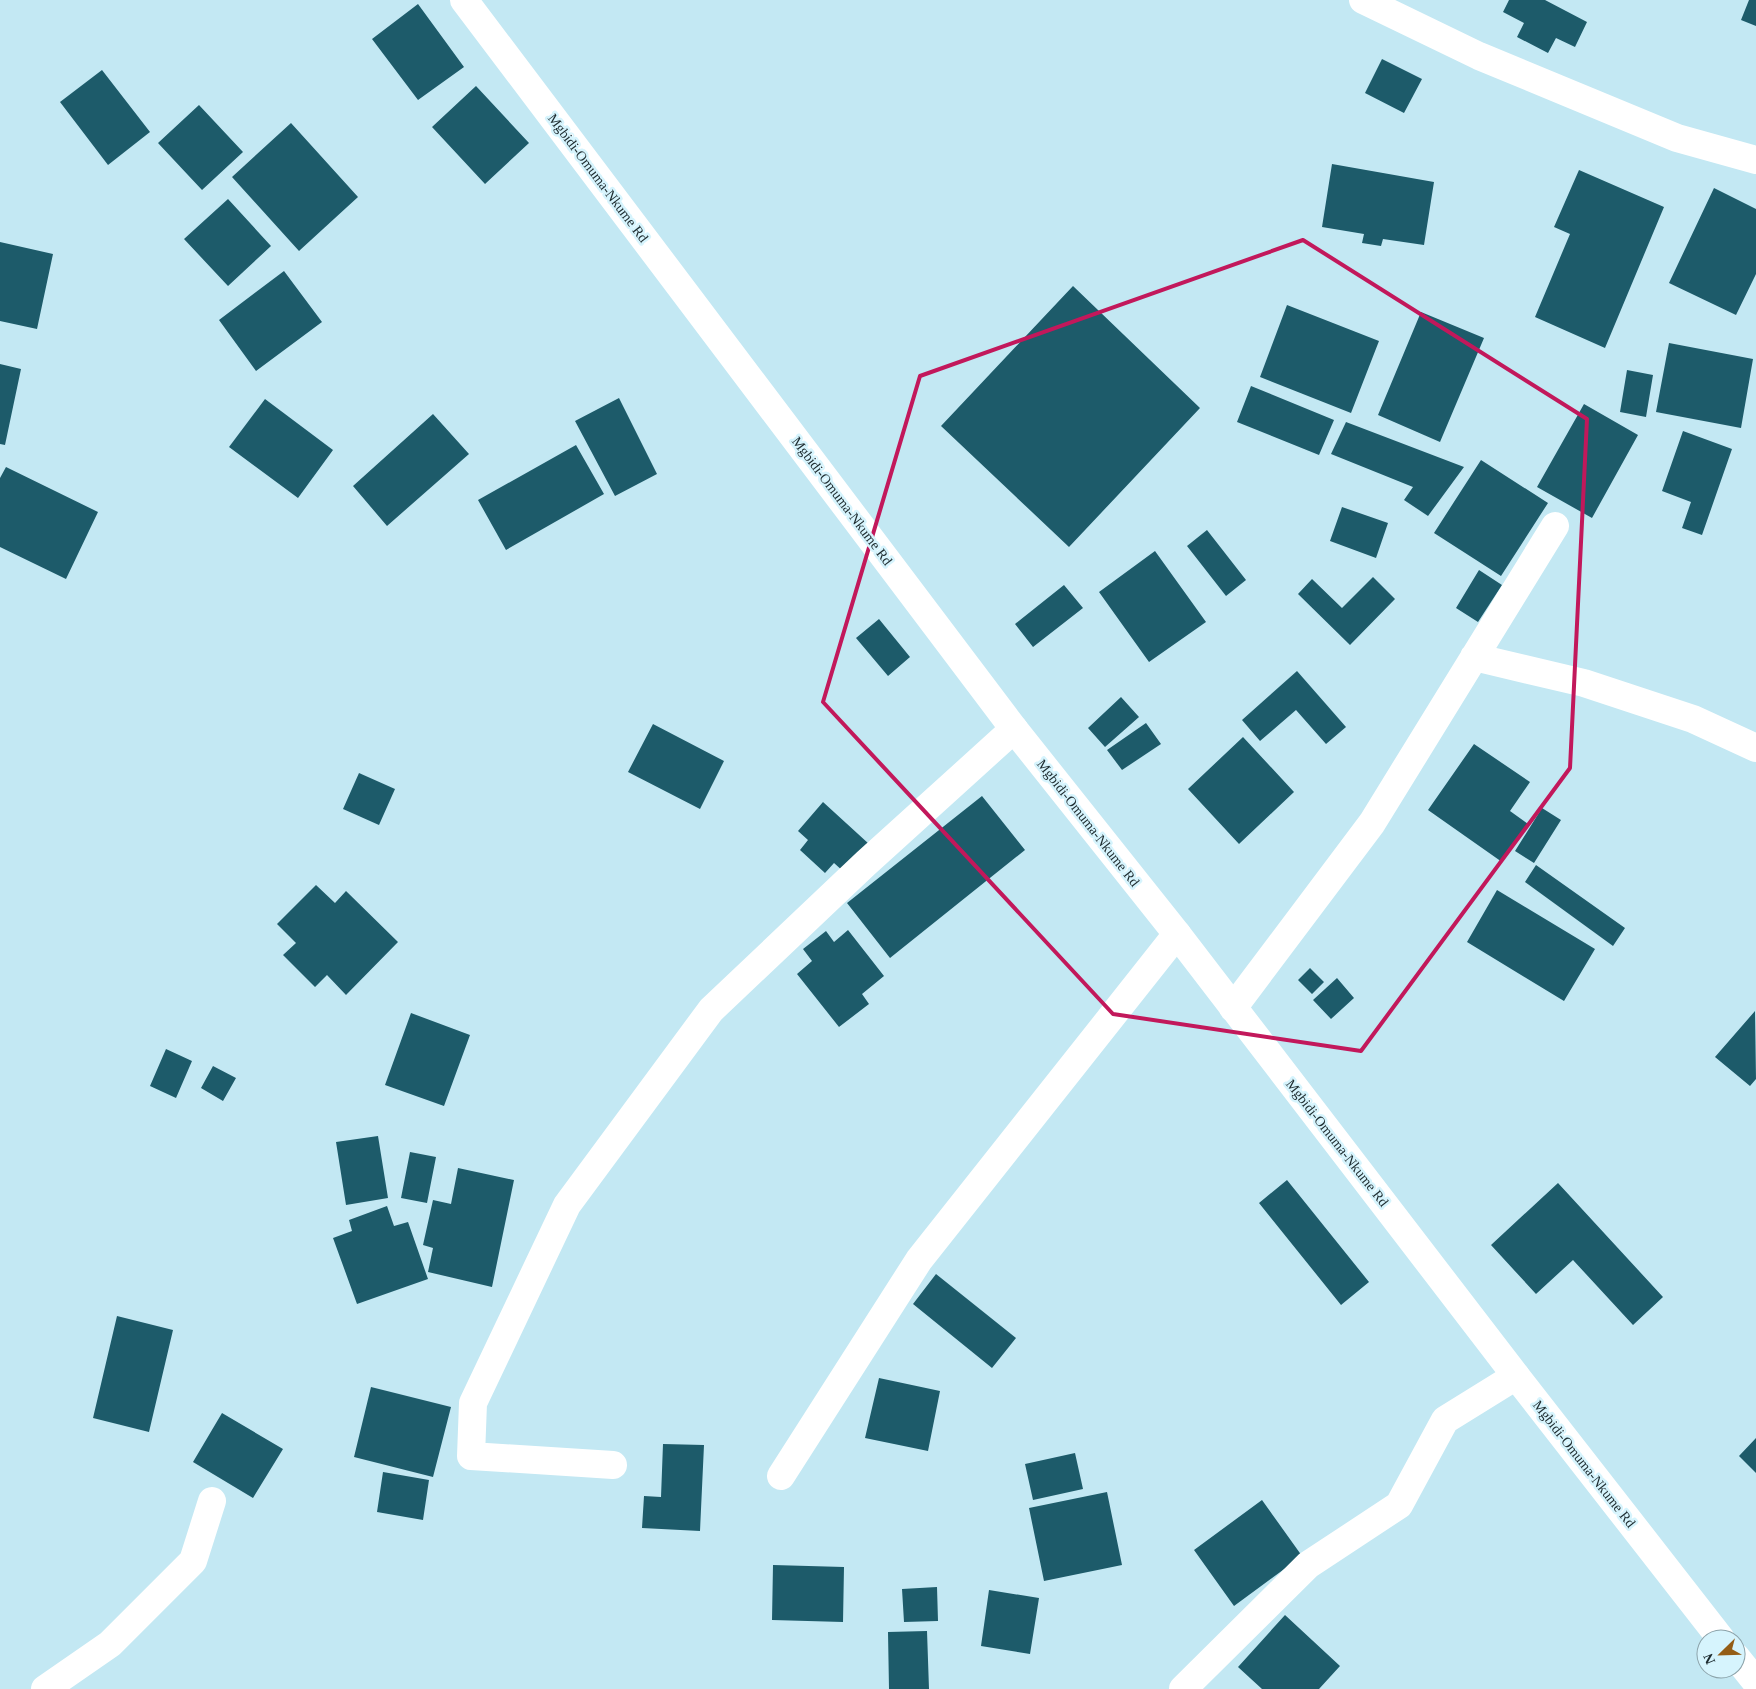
<svg xmlns="http://www.w3.org/2000/svg" width="1756" height="1689" font-family="Georgia,serif">
<style>
.building{fill:#1d5b6a}
.lines{fill:none;stroke-linecap:round;stroke-linejoin:round}
.street{stroke:#fff;stroke-width:28}
.secondary{stroke:#fff;stroke-width:28}
.marked{fill:none;stroke:#c2185b;stroke-width:4;stroke-linejoin:round}
.labels{text-anchor:middle;dominant-baseline:central;stroke-width:5;stroke-linejoin:round;paint-order:stroke}
.street-label{font-size:14px;fill:#1c2a2e;stroke:#d6f4fd}
</style>
<rect width="100%" height="100%" fill="#c3e8f3"/>
<path class="building" d="M1509,0H1545L1587,22L1575,47L1556,38L1548,53L1517,37L1524,23L1503,12Z
M1749,0H1756V26L1741,20Z
M418,4L464,67L418,100L372,39Z
M1382,59L1422,79L1404,113L1365,93Z
M102,70L150,132L108,165L60,102Z
M476,86L529,143L485,184L432,127Z
M199,105L243,152L202,190L158,143Z
M291,123L358,197L299,251L232,177Z
M1332,164L1434,182L1424,245L1383,239L1381,246L1362,243L1364,234L1322,227Z
M1579,170L1664,207L1605,348L1535,317L1570,234L1554,227Z
M1714,188L1756,209V274L1736,315L1669,283Z
M228,199L271,246L228,286L184,239Z
M0,242L53,254L37,329L0,321Z
M284,271L322,322L256,371L219,320Z
M1073,286L1200,408L1069,547L941,426Z
M1287,305L1379,341L1351,413L1260,377Z
M1421,312L1484,338L1440,442L1378,415Z
M1669,343L1753,359L1741,428L1656,412Z
M0,364L21,369L5,445L0,444Z
M1627,370L1653,375L1646,417L1620,412Z
M1251,386L1334,420L1319,455L1237,422Z
M619,398L657,474L615,496L575,421Z
M265,399L333,450L298,498L229,447Z
M1584,404L1638,435L1592,518L1537,487Z
M433,414L469,454L387,526L353,486Z
M1346,422L1464,467L1428,516L1404,500L1413,487L1331,454Z
M1683,431L1732,449L1702,535L1682,528L1691,502L1662,491Z
M576,445L604,494L506,550L478,500Z
M1481,460L1548,503L1501,576L1434,533Z
M6,467L98,512L66,579L0,547V478Z
M1342,507L1388,523L1376,558L1330,541Z
M1207,530L1246,580L1226,596L1187,546Z
M1155,551L1206,622L1149,662L1099,592Z
M1479,570L1502,585L1478,622L1456,608Z
M1373,577L1395,599L1350,645L1298,594L1312,579L1342,608Z
M1064,585L1083,608L1033,647L1015,624Z
M879,619L910,657L888,676L856,638Z
M1297,671L1346,727L1326,744L1296,710L1260,741L1242,720Z
M1121,697L1139,717L1105,747L1088,728Z
M1146,723L1161,744L1122,770L1107,750Z
M653,724L724,761L700,809L628,772Z
M1243,737L1294,792L1239,844L1188,789Z
M1474,744L1530,782L1510,811L1528,824L1502,862L1428,810Z
M359,773L395,789L379,825L343,809Z
M982,796L1025,850L890,958L847,903Z
M823,802L869,844L844,872L834,863L825,873L800,850L808,840L798,831Z
M1542,808L1561,820L1534,863L1515,851Z
M1536,865L1625,928L1613,946L1525,882Z
M316,885L335,903L346,891L398,942L346,995L327,975L315,987L283,955L296,943L277,924Z
M1497,890L1595,949L1564,1001L1467,942Z
M848,930L884,976L862,994L869,1004L839,1027L797,974L812,961L803,949L826,931L834,942Z
M1310,968L1324,982L1312,994L1298,980Z
M1337,978L1354,998L1331,1019L1313,1000Z
M1755,1011L1756,1079L1750,1086L1715,1057Z
M411,1013L470,1035L444,1106L385,1085Z
M166,1049L192,1061L176,1098L150,1086Z
M213,1066L236,1078L223,1101L201,1088Z
M378,1136L388,1198L346,1205L336,1142Z
M410,1152L436,1157L427,1203L401,1198Z
M458,1168L514,1180L492,1287L428,1272L433,1248L423,1245L433,1200L451,1204Z
M1287,1180L1369,1282L1341,1305L1259,1203Z
M1558,1183L1663,1297L1633,1325L1573,1260L1536,1294L1491,1245Z
M387,1206L394,1226L408,1222L428,1279L357,1304L333,1238L352,1231L349,1220Z
M936,1274L1016,1338L992,1368L913,1304Z
M117,1316L173,1330L149,1432L93,1418Z
M879,1378L940,1391L928,1451L865,1438Z
M371,1387L451,1407L433,1477L354,1457Z
M222,1413L283,1449L253,1498L193,1462Z
M1756,1438V1473L1739,1456Z
M663,1444L704,1445L700,1531L642,1528L644,1496L661,1497Z
M1075,1453L1083,1489L1033,1500L1025,1464Z
M383,1472L429,1480L423,1520L377,1512Z
M1107,1492L1122,1565L1044,1581L1029,1508Z
M1262,1500L1302,1556L1234,1606L1194,1550Z
M773,1565L844,1567L843,1622L772,1620Z
M937,1587L938,1621L904,1622L902,1589Z
M989,1590L1039,1598L1030,1654L981,1646Z
M1285,1615L1340,1666L1319,1689H1262L1238,1667Z
M927,1631L929,1689H889L888,1632Z"/>
<g class="lines">
<path class="street" d="M1363,0L1479,56L1677,138L1756,160
M1474,657L1584,683L1693,719L1756,748
M1233,1008L1372,823L1555,526
M613,1465L471,1456L473,1403L567,1205L711,1010L866,863L1014,729
M781,1476L919,1260L1177,934
M45,1689L110,1644L193,1561L212,1501
M1183,1689L1308,1565L1399,1505L1445,1420L1516,1376"/>
<path class="secondary" d="M464,0L1014,729L1177,934L1516,1376L1721,1639
M1736,1657L1756,1682"/>
</g>
<path class="marked" d="M1303,240L1587,419L1570,768L1361,1051L1113,1014L823,702L920,376Z"/>
<g class="labels">
<g class="street-label">
<text transform="translate(598 178) rotate(53)">Mgbidi-Omuma-Nkume Rd</text>
<text transform="translate(842 501) rotate(53)">Mgbidi-Omuma-Nkume Rd</text>
<text transform="translate(1088 823) rotate(52)">Mgbidi-Omuma-Nkume Rd</text>
<text transform="translate(1337 1143) rotate(52)">Mgbidi-Omuma-Nkume Rd</text>
<text transform="translate(1584 1464) rotate(52)">Mgbidi-Omuma-Nkume Rd</text>
</g>
</g>
<g transform="translate(1721 1654) rotate(247)"><circle r="24" fill="#d6f4fd" stroke="#8ca3aa"/>
<path d="M0-4L9 19L0 12L-9 19Z" fill="#945d16"/>
<text y="-8" font-size="14" font-weight="bold" text-anchor="middle" fill="#1c2a2e">N</text>
</g>
</svg>
